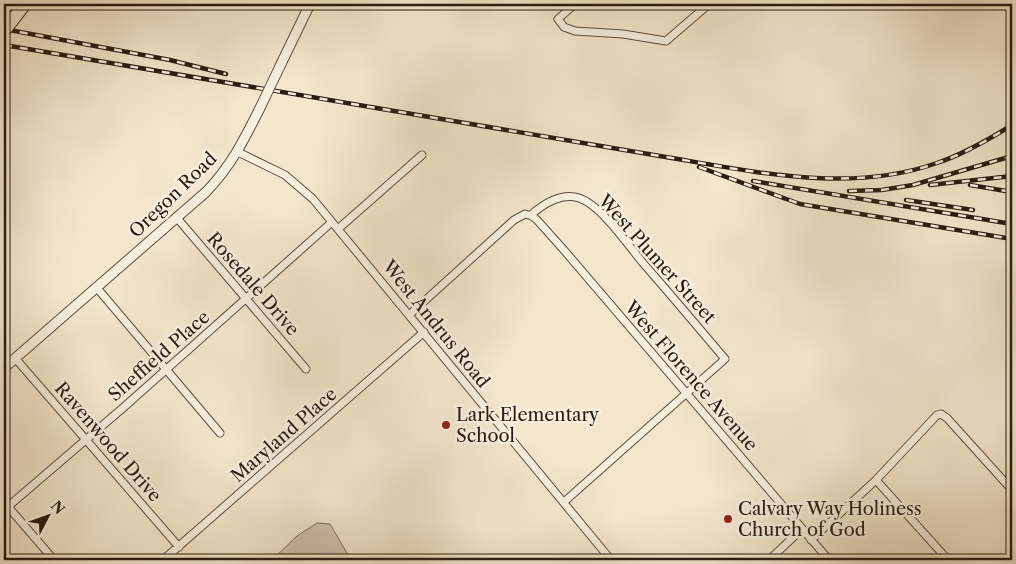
<svg xmlns="http://www.w3.org/2000/svg" width="1016" height="564" font-family="'Libre Caslon Text',serif">
<style>
.green{fill:#d1c3ad;stroke:#7e6e5f}
.lines{fill:none;stroke-linecap:round;stroke-linejoin:round}
.minor-casing{stroke:#5d4d40;stroke-width:9}
.tertiary-casing{stroke:#5d4d40;stroke-width:11}
.minor{stroke:#f7efde;stroke-width:7}
.tertiary{stroke:#f7efde;stroke-width:9}
.rail-casing{stroke:#2b1a11;stroke-width:4.5}
.rail{stroke:#f7efde;stroke-width:2.5;stroke-dasharray:8;stroke-linecap:butt}
.tertiary-bridge-casing{stroke:#5d4d40;stroke-width:11;stroke-linecap:butt}
.motorway-bridge-casing{stroke:#2b1a11;stroke-width:14;stroke-linecap:butt}
.tertiary-bridge{stroke:#f7efde;stroke-width:9}
.motorway-bridge{stroke:#f3e6cd;stroke-width:12}
.poi-dot{fill:#8f2418;stroke:#f7efde;stroke-width:2}
.labels{text-anchor:middle;dominant-baseline:central;stroke-width:5;stroke-linejoin:round;paint-order:stroke}
.street-label{font-size:18px;fill:#2b1a11;stroke:#f7efde}
.poi-label{font-size:18px;fill:#2b1a11;stroke:#f7efde;text-anchor:start}
</style>
<rect width="100%" height="100%" fill="#f3e6cd"/>
<filter id="stains"><feTurbulence type="fractalNoise" baseFrequency=".004" numOctaves="4"/><feColorMatrix values="0 0 0 0 .2 0 0 0 0 .09 0 0 0 0 .02 0 0 0 .5 -.17"/></filter>
<radialGradient id="worn" r=".72"><stop offset=".6" stop-color="#630" stop-opacity="0"/><stop offset="1" stop-color="#630" stop-opacity=".3"/></radialGradient>
<path class="green" d="M317,523L330,524L351,560H272L297,536Z"/>
<g class="lines">
<defs>
<path id="minor" d="M575,4L558,19L564,27L575,31L623,34L666,41L709,4
M238,152L285,175L313,199L611,560
M531,215C543,204 562,192 579,198C601,205 628,245 643,263C671,295 698,327 725,359L564,502
M177,218L306,369
M338,229L422,155
M97,288L220,433
M409,315L514,220L525,214L532,216L537,220L563,249L829,560
M15,358L179,547
M876,480L948,560
M4,502L54,560
M4,510L124,407L332,222
M811,540L876,480L937,415L941,414L947,418L1012,490
M163,560L424,332
M769,560L802,529"/>
<path id="tertiary" d="M281,64L310,4
M4,368L206,192C231,166 244,140 260,108"/>
</defs>
<use href="#minor" class="minor-casing"/>
<use href="#tertiary" class="tertiary-casing"/>
<use href="#minor" class="minor"/>
<use href="#tertiary" class="tertiary"/>
<defs>
<path id="rail" d="M4,29L170,60L226,74
M4,45L654,155C747,170 846,195 937,163C964,154 988,140 1012,125
M699,167L800,204L1012,239
M753,181L1012,224
M930,185L1012,176
M970,185L1012,192
M849,191L882,190L913,185L1012,156
M906,200L973,210"/>
</defs>
<use href="#rail" class="rail-casing"/>
<use href="#rail" class="rail"/>
<defs>
<path id="tertiary-bridge" d="M260,108L281,64"/>
<path id="motorway-bridge" d="M4,31L25,4"/>
</defs>
<use href="#tertiary-bridge" class="tertiary-bridge-casing"/>
<use href="#motorway-bridge" class="motorway-bridge-casing"/>
<use href="#tertiary-bridge" class="tertiary-bridge"/>
<use href="#motorway-bridge" class="motorway-bridge"/>
</g>
<g class="poi-dot">
<circle cx="446" cy="425" r="5"/>
<circle cx="728" cy="519" r="5"/>
</g>
<g class="labels">
<g class="street-label">
<text transform="translate(173 195) rotate(-44)">Oregon Road</text>
<text transform="translate(657 259) rotate(48)">West Plumer Street</text>
<text transform="translate(253 284) rotate(49)">Rosedale Drive</text>
<text transform="translate(436 324) rotate(51)">West Andrus Road</text>
<text transform="translate(159 356) rotate(-41)">Sheffield Place</text>
<text transform="translate(691 376) rotate(49)">West Florence Avenue</text>
<text transform="translate(284 435) rotate(-41)">Maryland Place</text>
<text transform="translate(108 442) rotate(49)">Ravenwood Drive</text>
</g>
<g class="poi-label">
<text x="456" y="415">Lark Elementary<tspan x="456" dy="21">School</tspan></text>
<text x="738" y="509">Calvary Way Holiness<tspan x="738" dy="21">Church of God</tspan></text>
</g>
</g>
<rect width="1016" height="564" fill="none" stroke="#f3e6cd" stroke-width="20"/>
<rect x="5" y="5" width="1006" height="554" fill="none" stroke="#2b1a11" stroke-width="2.5"/>
<rect x="10" y="10" width="996" height="544" fill="none" stroke="#2b1a11"/>
<g transform="translate(48 516) rotate(49)" stroke="#f7efde" stroke-width="4" paint-order="stroke">
<path d="M0-4L9 19L0 12L-9 19Z" fill="#2b1a11"/>
<text y="-8" font-size="14" font-weight="bold" text-anchor="middle" fill="#2b1a11">N</text>
</g>
<rect width="100%" height="100%" filter="url(#stains)"/>
<rect width="100%" height="100%" fill="url(#worn)"/>
</svg>
